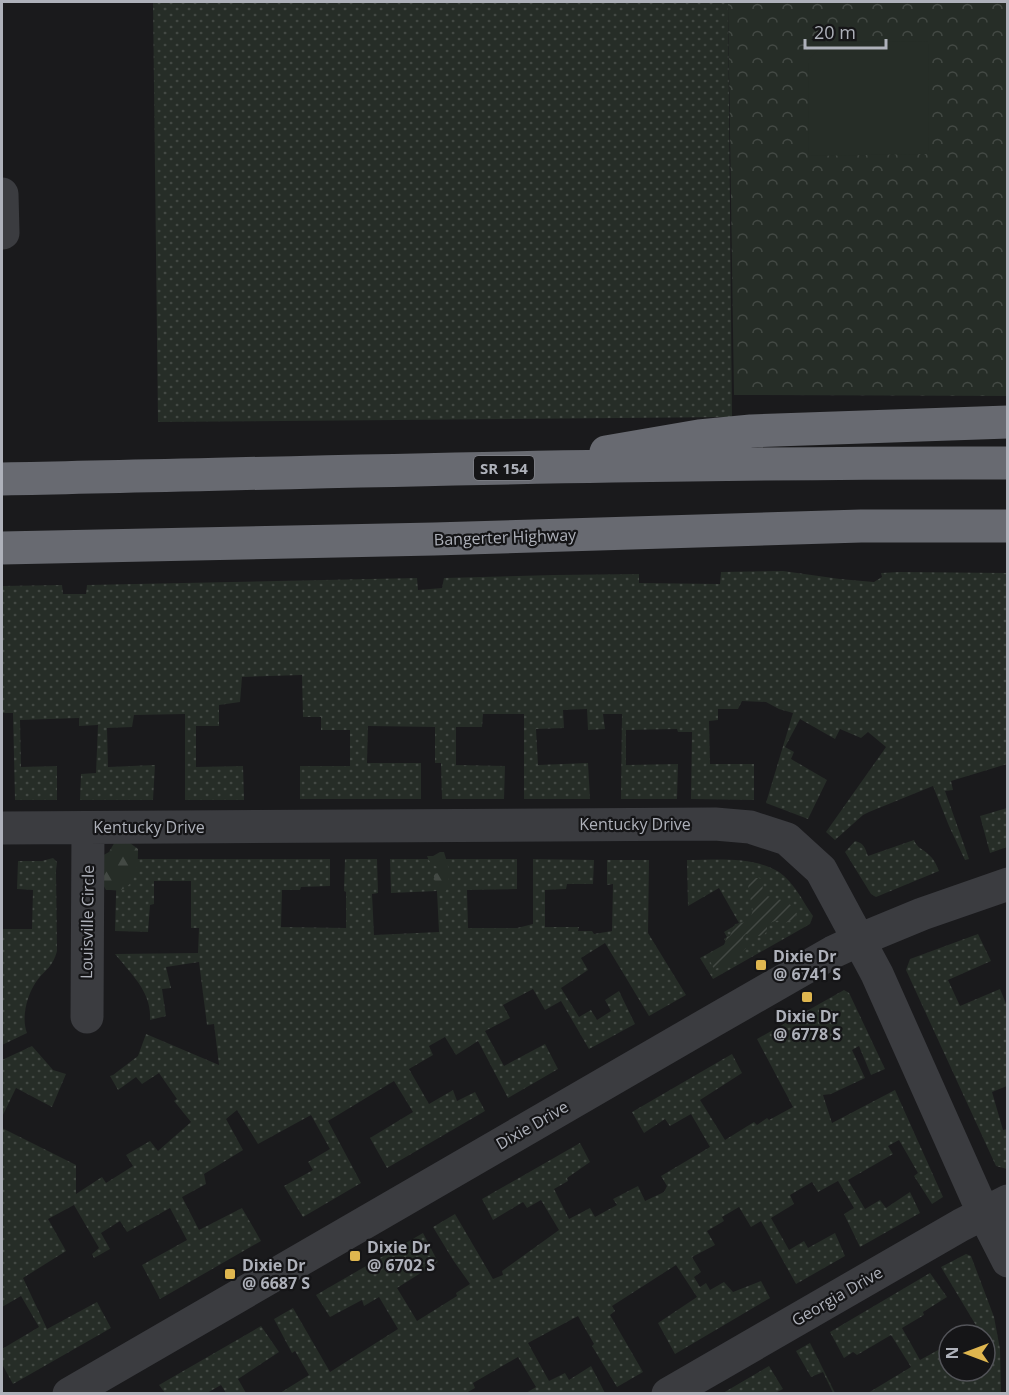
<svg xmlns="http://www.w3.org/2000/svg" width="1009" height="1395" font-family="'Open Sans',sans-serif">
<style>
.grass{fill:url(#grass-dots)}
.forest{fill:url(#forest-firs)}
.park{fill:url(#park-crowns)}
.garden{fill:url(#garden-furrows)}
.pitch{fill:#262d27}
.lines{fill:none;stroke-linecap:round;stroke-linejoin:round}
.minor{stroke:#3b3c40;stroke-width:33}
.highway{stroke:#686a71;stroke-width:33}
.poi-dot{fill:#dfb64f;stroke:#151517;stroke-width:2}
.labels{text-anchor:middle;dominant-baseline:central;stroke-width:4.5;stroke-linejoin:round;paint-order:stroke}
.shield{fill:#151517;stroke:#808289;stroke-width:1.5}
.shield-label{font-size:15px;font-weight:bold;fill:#aeb1ba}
.street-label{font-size:16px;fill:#aeb1ba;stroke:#151517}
.poi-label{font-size:16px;font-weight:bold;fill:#aeb1ba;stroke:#151517;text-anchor:start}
</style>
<defs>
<pattern id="grass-dots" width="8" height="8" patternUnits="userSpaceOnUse" patternTransform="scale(1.5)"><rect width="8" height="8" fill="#262d27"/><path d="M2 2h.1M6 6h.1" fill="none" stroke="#434944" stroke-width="1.8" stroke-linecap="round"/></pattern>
<pattern id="forest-firs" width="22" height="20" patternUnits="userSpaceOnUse" patternTransform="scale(1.5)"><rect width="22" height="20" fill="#262d27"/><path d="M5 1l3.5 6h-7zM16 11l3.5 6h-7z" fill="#434944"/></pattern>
<pattern id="park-crowns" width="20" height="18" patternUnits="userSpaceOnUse" patternTransform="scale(1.5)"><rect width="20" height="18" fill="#262d27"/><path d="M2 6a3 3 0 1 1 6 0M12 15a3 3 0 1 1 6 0" fill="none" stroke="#434944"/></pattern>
<pattern id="garden-furrows" width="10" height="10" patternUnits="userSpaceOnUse" patternTransform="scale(1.5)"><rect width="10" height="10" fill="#262d27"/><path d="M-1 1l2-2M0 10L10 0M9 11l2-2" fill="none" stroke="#434944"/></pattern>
</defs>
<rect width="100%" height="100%" fill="#1a1a1c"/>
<path class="grass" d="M153,2H728L732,417L158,422Z
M783,571L840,579L874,582L882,577L881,573L899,572L1007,573V764L951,781L953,790L945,791L969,859L965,860L949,826L933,786L869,812L863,815L835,840L826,832L886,747L868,732L861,738L840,729L835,739L800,719L785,747L794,752L791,759L827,780L808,819L766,803L793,713L779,709L766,702L742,701L738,709H718V720L709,721L710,764H754V800L691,799L692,732H678L677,729L626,730V765L678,764L677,799H621L622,714H603L605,729L588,730L587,709L563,710L564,728L536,729L538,765L588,763L590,799H524V714H483L482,727H456V765L505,766L504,799H442L441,763H435V727L368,726L367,763H421V799H300V766H350V730H321V717H303L302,675L242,677L240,702L219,705V726H196V767L243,766L244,800H185V714L134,715L132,727L107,728L108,767L155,765L153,800H80L81,774L96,773L98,725L79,726V718L20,720L21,767L57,766V800H15L13,713H2V586L62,585L63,594H86L87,585L417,578L418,590L442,588L444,578L554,575L639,574V583L720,584L721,572Z
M1007,808V847L990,853L980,816Z
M914,840C917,848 923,849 928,854C934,859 936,864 939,871L876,897L871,894L845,852L855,841C864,843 865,848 868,856Z
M53,858L57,862L56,871L57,951C52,969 45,969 36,982C27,995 21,1018 27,1033L2,1045V929H32L33,890L17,889L18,861H42Z
M117,859H330V886L301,887L300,890H282L281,927L346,928V892L344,891L345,859H377L378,893L372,894L374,935L439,932L437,891L391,893L390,859H517V889L467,890L468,928H517L533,924V859L594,860L593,884H567L566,889L545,890V927H579L578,931H592L594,934L612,931L613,884L607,885V860H649L648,933L686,995L649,1016L605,943L581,958L588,970L561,988L579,1017L591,1010L597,1020L611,1011L605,1000L619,991L635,1024L589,1049L561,1001L545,1010L533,989L503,1005L510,1018L485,1031L504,1066L545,1044L558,1069L508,1098L478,1041L456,1055L445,1037L429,1046L433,1055L409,1069L429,1104L453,1090L457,1101L475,1092L485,1111L387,1168L370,1138L413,1112L394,1081L328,1121L361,1183L303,1217L284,1186L313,1170L308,1162L330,1149L311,1115L258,1144L237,1110L226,1119L243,1150L204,1174L206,1184L182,1197L199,1230L242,1208L261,1241L160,1299L142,1265L187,1240L170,1208L127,1232L120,1221L101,1233L110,1249L94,1258L92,1254L99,1248L74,1205L48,1219L66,1251L23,1278L47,1329L97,1302L111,1328L13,1384L2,1364V1349L39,1327L21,1296L2,1307V1128L76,1165V1194L102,1177L106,1183L133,1166L126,1155L150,1141L158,1151L191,1122L174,1101L177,1099L159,1073L142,1084L136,1077L118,1090L110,1076L113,1075L138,1056L146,1034L219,1065L214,1024L207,1025L199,962L166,967L171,988L162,989L166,1016L150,1020C152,992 131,974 115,954L198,953L199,928H191V881H154V904L150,905L148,932L115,931Z
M687,860C717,860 752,856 779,872C794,882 803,902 813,916L810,924L713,979L700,958L727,943L724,939L727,937L724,932L739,923L719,888L688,906Z
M978,934L991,961L948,980L960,1006L1000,989L1007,1006V1086L992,1092L1003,1130L1007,1129V1169L996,1166L906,970L910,959Z
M844,990L849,993L851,997L885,1069L871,1075L859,1046L852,1050L865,1078L831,1094L823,1095L832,1123L895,1090L943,1197L932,1204L914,1176L918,1173L899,1140L888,1146L893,1154L848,1180L865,1209L880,1200L886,1208L910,1192L920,1213L860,1247L844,1214L854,1208L838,1181L818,1192L812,1182L790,1195L794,1204L771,1218L789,1250L804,1241L808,1248L835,1233L845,1256L796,1284L761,1221L751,1227L739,1207L722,1217L724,1221L707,1231L715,1245L692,1257L701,1272L694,1277L700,1287L706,1283L710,1290L724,1282L733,1292L761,1281L770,1298L675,1354L658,1323L697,1297L676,1265L612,1306L615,1311L610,1315L643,1372L617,1387L592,1346L594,1344L578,1316L528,1343L549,1381L565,1373L569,1380L591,1366L605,1393H526L536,1387L518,1357L473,1383L475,1388L466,1393H280L309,1375L295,1351L292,1353L274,1319L293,1308L330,1372L398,1329L379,1297L364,1306L362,1300L330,1317L316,1295L423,1233L438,1262L397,1288L417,1321L457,1296L456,1293L470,1284L453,1260L433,1227L455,1214L493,1279L503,1275L502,1271L559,1230L541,1200L527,1208L523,1202L493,1220L482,1199L580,1143L590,1162L567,1178L568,1181L554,1189L569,1219L590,1208L595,1217L617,1205L613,1199L638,1186L645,1201L664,1192L667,1186L661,1176L710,1147L691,1114L670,1126L665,1119L644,1133L632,1112L732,1054L742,1073L700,1100L725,1140L754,1122L757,1125L767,1118L769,1120L793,1107L757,1039Z
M32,1046L53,1070L66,1074L52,1107L16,1088L2,1117V1060Z
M966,1254L971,1256L994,1317L1000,1349L1001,1393H868L911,1367L891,1335L857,1355L853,1352L844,1358L830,1332L930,1273L947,1297L923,1312L924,1315L902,1328L920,1360L949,1344V1371H985V1335H968L967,1334L977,1327L941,1267Z
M261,1326L279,1352L238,1379L246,1393H226L221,1385L207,1393H165L159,1385Z
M810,1343L835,1393H833L823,1372L811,1377L796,1351Z
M769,1366L783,1389L775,1393H723Z"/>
<path class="forest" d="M116,840H126L138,849C138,864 138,883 121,890C117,891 110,890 106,890L98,875L100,857L109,852Z
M440,852H444C449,869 451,873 446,891L439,894L433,886L435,880L433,874L439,873L440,868C433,865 430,864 427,856H433Z"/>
<path class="park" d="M728,2H1007V396L734,395Z"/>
<path class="garden" d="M750,878H759L763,880C763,884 762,887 763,890C766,903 788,893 797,914C794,919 791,921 785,923C778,919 773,921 767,925V931L764,935L759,936L746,934L743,937L746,948C738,955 723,968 714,969L709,959L710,957L724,947V945L727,937L730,936L735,924L747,922C761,906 743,898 750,878Z"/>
<path class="pitch" d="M928,41L929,154L809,156L808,60L826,42Z"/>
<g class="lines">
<path class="minor" d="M2,194L3,233
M2,828L715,824L750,827L787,839L821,870L877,974L983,1212L1008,1261
M87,1017L88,828
M69,1394L711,1022L833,952L859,940L922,914L1008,884
M668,1394L961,1225L1008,1201"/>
<path class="highway" d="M606,452L699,436L751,431L1008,422
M2,479C337,472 672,462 1008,463
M2,548L434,539L861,526H1008"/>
</g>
<g class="poi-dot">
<rect x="755" y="959" width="12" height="12" rx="3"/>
<rect x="801" y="991" width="12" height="12" rx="3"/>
<rect x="349" y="1250" width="12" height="12" rx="3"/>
<rect x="224" y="1268" width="12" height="12" rx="3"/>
</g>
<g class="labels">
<rect class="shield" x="474" y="456" width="60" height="24" rx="4.5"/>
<g class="shield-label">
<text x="504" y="468">SR 154</text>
</g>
<g class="street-label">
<text transform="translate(505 537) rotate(-2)">Bangerter Highway</text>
<text x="635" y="824">Kentucky Drive</text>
<text x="149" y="827">Kentucky Drive</text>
<text transform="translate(87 922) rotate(-89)">Louisville Circle</text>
<text transform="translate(532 1125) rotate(-30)">Dixie Drive</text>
<text transform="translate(837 1296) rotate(-30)">Georgia Drive</text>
</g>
<g class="poi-label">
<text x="773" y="956">Dixie Dr<tspan x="773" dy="18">@ 6741 S</tspan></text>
<text x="807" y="1016" text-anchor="middle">Dixie Dr<tspan x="807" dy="18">@ 6778 S</tspan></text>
<text x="367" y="1247">Dixie Dr<tspan x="367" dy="18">@ 6702 S</tspan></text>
<text x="242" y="1265">Dixie Dr<tspan x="242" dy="18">@ 6687 S</tspan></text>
</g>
</g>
<rect width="1009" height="1395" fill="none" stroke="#aeb1ba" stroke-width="6"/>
<g transform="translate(967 1353) rotate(270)"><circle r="28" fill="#151517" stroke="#525358" stroke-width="1.5"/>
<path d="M0-4.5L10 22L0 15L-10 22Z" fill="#dfb64f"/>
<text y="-9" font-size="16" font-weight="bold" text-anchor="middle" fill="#aeb1ba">N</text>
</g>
<path d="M805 39v9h81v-9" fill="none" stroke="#aeb1ba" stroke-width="3"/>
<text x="814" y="39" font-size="18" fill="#aeb1ba" stroke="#151517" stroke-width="4.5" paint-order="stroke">20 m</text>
</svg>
